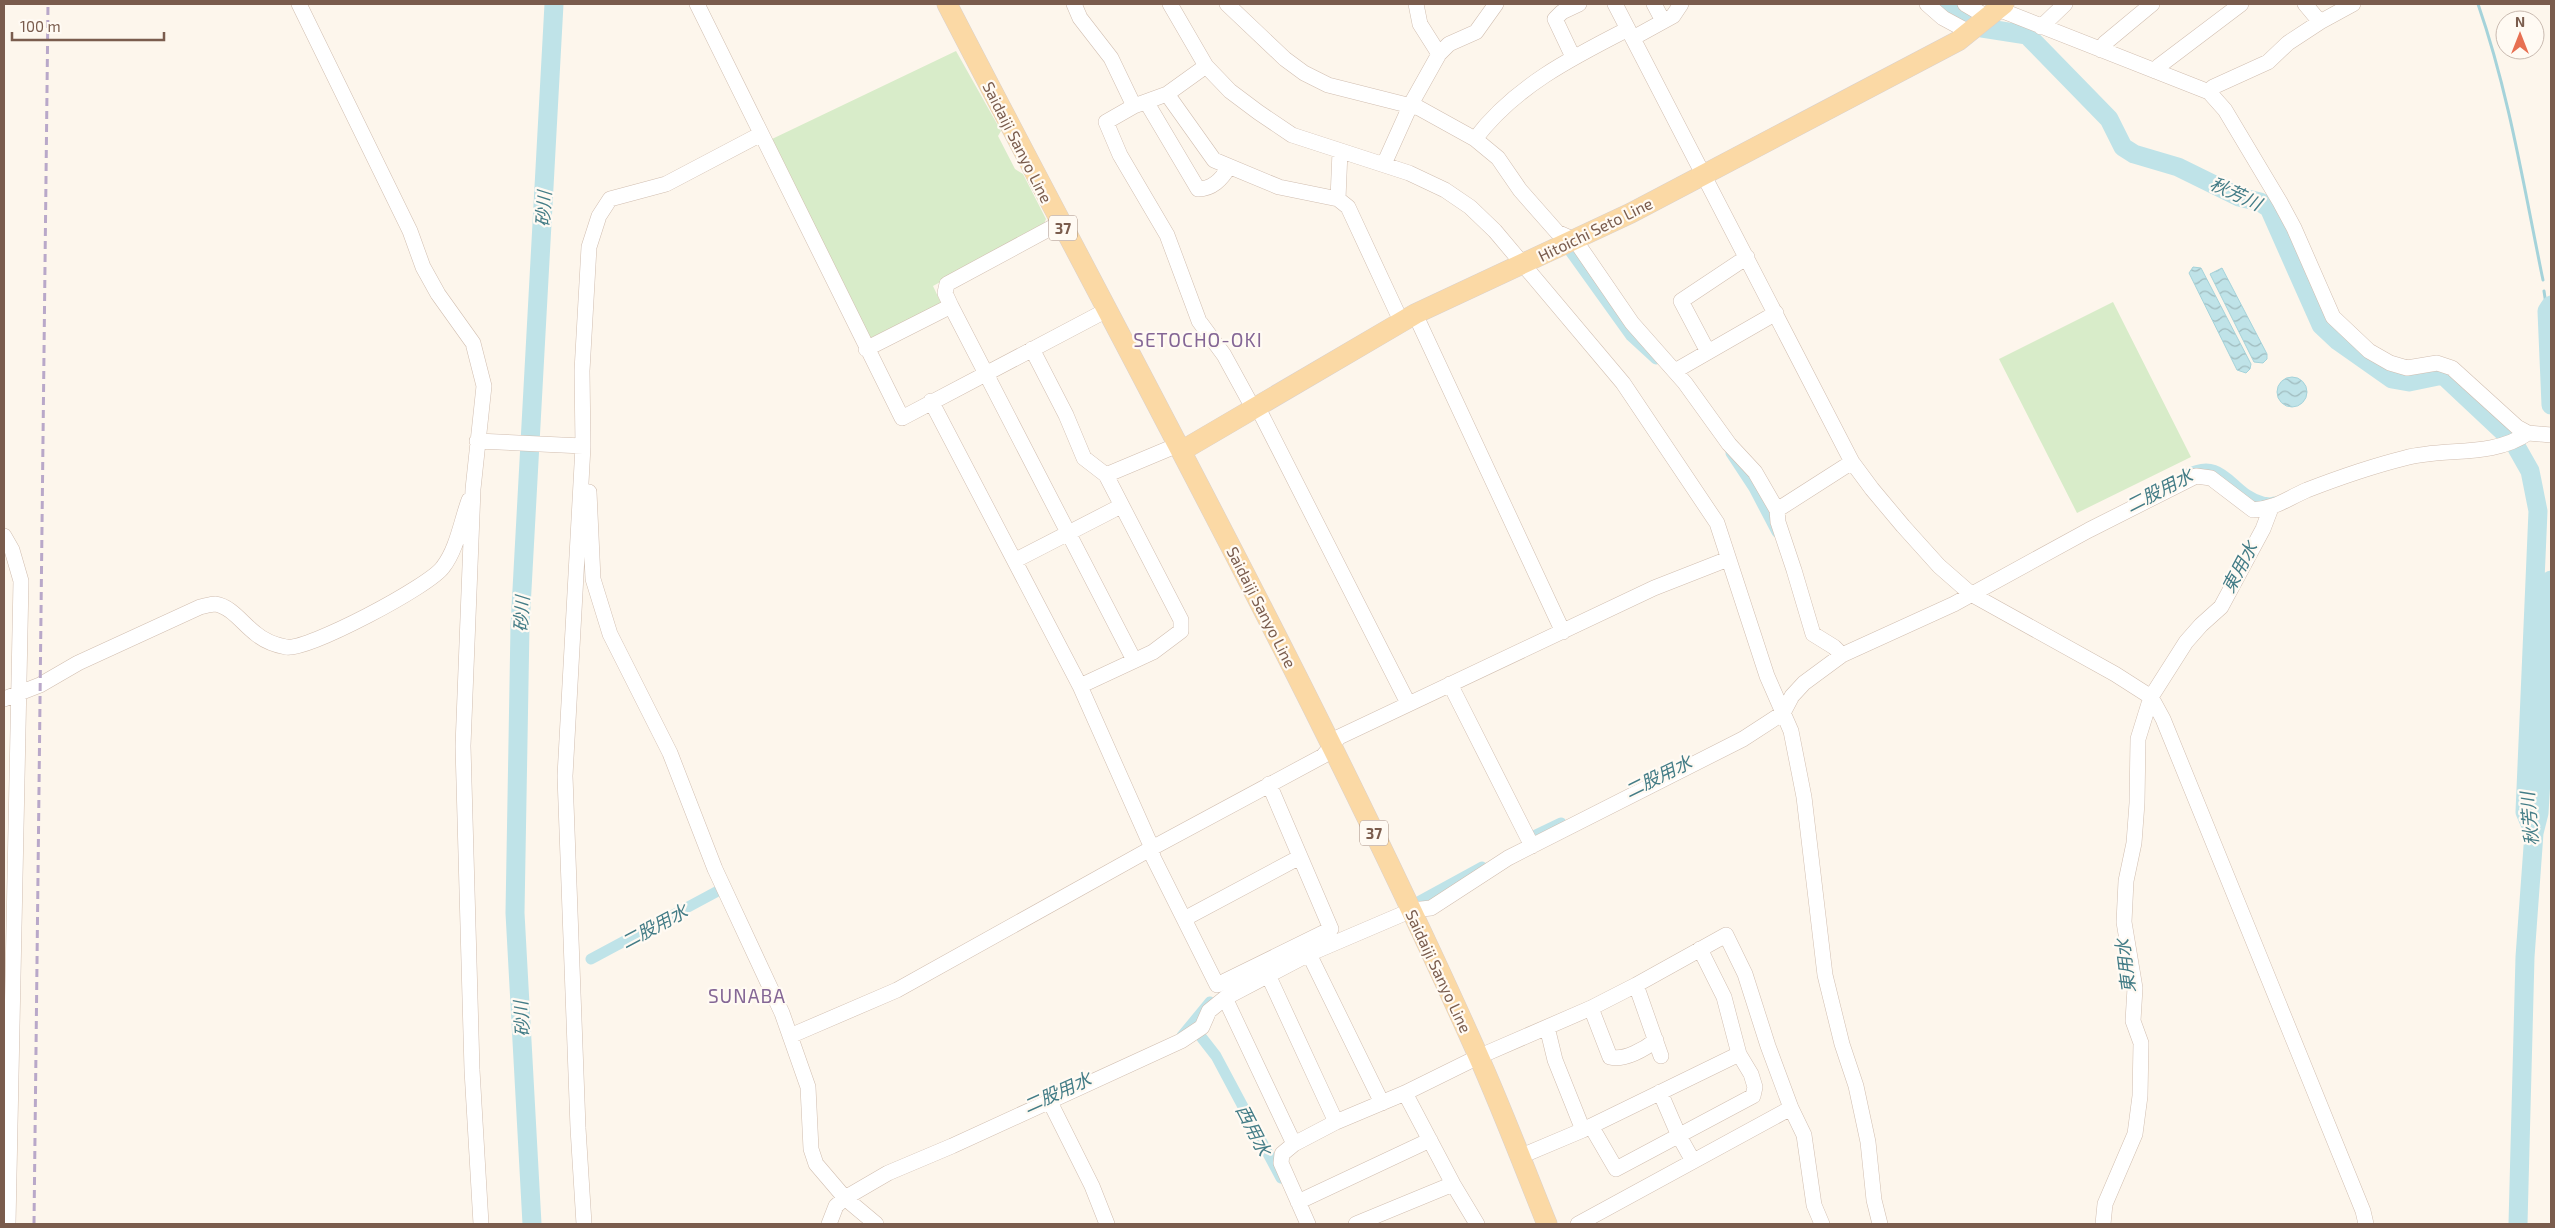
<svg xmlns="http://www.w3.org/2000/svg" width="2555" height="1228" font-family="'Exo 2','Noto Sans JP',sans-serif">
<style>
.park{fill:#d8ecc9}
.water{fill:url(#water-waves);stroke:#a5d3da}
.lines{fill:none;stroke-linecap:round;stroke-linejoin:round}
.stream{stroke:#a5d3da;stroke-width:3}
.canal{stroke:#bfe3e8;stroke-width:11}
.river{stroke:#bfe3e8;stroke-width:19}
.minor-casing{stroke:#d1beb0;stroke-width:16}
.major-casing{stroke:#dad1cd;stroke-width:21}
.minor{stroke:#fff;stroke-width:15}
.major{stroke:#fbd9a5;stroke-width:20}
.rail{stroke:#b9a8c9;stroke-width:3;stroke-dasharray:8 5;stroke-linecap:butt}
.labels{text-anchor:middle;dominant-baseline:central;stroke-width:4.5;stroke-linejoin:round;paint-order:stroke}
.shield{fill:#fffaf3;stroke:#a28b7f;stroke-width:1}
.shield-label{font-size:15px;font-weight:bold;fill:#7a5c4d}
.street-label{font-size:16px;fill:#7a5c4d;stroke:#fffaf3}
.water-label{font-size:18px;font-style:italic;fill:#437c86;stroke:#fffaf3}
.quarter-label{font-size:19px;letter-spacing:1px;fill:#846695;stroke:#fffaf3}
</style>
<defs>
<pattern id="water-waves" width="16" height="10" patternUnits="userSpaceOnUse" patternTransform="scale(1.25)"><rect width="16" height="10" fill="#bfe3e8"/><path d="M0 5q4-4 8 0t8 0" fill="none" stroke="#a0bbbe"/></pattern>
</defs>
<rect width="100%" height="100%" fill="#fdf6ec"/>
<path class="park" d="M956,51L1001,131L998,136L1015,169L1023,174L1046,219L1043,226L933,286L941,303L939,307L869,339L772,139Z
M2113,302L2191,457L2077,513L1999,359Z"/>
<path class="water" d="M2193,267L2201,268L2251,364L2250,369L2246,373L2237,370L2189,273Z
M2222,268L2267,354V359L2263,363L2254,362L2210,274Z
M2277 392a15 15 0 1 1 30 0a15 15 0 1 1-30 0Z"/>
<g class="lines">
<path class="stream" d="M2478,4C2509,93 2524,188 2543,280
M2544,291L2547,311"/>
<path class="canal" d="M1570,251L1631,336L1656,359
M1731,453L1754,488L1777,532
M2186,475C2225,454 2231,495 2263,502C2268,503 2270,504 2274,502
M1536,835L1561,823
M1418,902L1482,867
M591,959L716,892
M1182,1036L1210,1002
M1202,1038L1216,1056L1281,1178"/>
<path class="river" d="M1940,4L1982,28L2027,35L2109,119L2123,147L2134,154L2178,167L2239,197L2260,202L2269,208L2321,325L2338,341L2392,379L2409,382L2443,375L2508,436
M2551,305L2547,311L2551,405
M2517,448L2530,471L2538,511L2525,812L2534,833L2525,957L2518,1224
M2534,833L2539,813L2549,648L2551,580
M532,1224L515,913L520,626L554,4"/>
<defs>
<path id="minor" d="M299,4L410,231L423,267L438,294L473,343L484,386L473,489L463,746L472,1070L481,1224
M697,4L902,418L1107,310
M1074,4L1080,18L1111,58L1134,106
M1170,4L1206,66L1230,91L1258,112L1292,135L1409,173L1445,190L1470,207L1495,231L1623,383L1717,523L1767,676L1791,731L1804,797L1825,975L1842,1044L1856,1086L1868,1142L1874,1200L1880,1224
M1227,4L1285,59L1304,73L1328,85L1419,108L1475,139L1498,158L1520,190L1557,232L1575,240L1632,323L1685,383L1729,444L1755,472L1777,510L1778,522L1794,570L1813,634L1834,647L1842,655
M1416,4L1420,24L1439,54
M1615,4L1852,462L1872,489L1903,526L1939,566L1971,594L2115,674L2151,697L2163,719L2363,1211L2366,1224
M1654,4L1663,21
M1927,4L1943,18L1969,32
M1965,4L1987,17
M2305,4L2320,22
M1998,9L2209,92L2225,110L2280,202L2294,228L2333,317L2369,351L2390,363L2407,368L2437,363L2452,368L2517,427L2528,433L2551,435
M2041,27L2065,4
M1633,38L1673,16L1681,4
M2101,50L2105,43L2152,4
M1573,57L1555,19L1562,12L1579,4
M1206,66L1167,94L1134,106L1106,122L1120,155L1167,235L1199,321L1224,355L1253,408
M2155,71L2159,66L2241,4
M2209,92L2213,87L2268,62L2288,43L2320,22L2353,4
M1167,94L1214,160L1279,187L1338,199L1348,207L1401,321
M1147,103L1198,189C1212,189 1222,179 1228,168
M1475,139C1514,87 1571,58 1628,29
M1384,164L1411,104L1439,54L1449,44L1476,32L1496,4
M1338,199L1340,151
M951,306L1134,660
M1415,314L1563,632
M866,349L951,306L945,293L947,284L1060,223
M1032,349L1066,415L1084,458L1106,475L1181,620V631L1153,652L1080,686
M1708,352L1681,301L1747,257
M1675,371L1776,313
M931,401L1080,686L1152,848L1323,756L1339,737L1654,588L1728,559
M1257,406L1408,703
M477,441L583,446
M1106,475L1180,444
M589,492L593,579L610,634L670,753L715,869L782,1013L808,1087L811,1149L816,1164L845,1198L876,1224
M1777,510L1852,462
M4,536L12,550L21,581L8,1224
M1016,560L1121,506
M1450,684L1532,846
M4,699L40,685L78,663L200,607C205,606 211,604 215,604C231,606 243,624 255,633C263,640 275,645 286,647C307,651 430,586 443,567C457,549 461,522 469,500
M1184,919L1300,857
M1309,954L1382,1103
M1269,977L1336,1122
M1636,985L1661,1056
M1225,998L1294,1144
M1591,1008L1610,1057C1624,1061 1645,1049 1656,1040
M1547,1027L1555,1060L1583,1130
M790,1036L897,990L1152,848L1153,857L1217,985L1331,929L1269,784
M1660,1092L1679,1136L1693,1161
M1405,1093L1453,1184L1477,1224
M1050,1102L1092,1186L1107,1224
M1591,1126L1616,1169L1753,1096L1755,1087L1751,1074L1739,1054L1724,997L1700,949
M1519,1157L1583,1130L1739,1054
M1298,1202L1430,1140
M584,1224L578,1128L565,776L583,446L582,371L589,247L599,216L610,199L666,184L761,134
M829,1224L836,1206L845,1198L888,1173L952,1146L1181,1041L1202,1027L1209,1011L1225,998L1309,954L1412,910L1431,908L1508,858L1743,739L1783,713L1792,696L1804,683L1842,655L1954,604L2089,530L2196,476L2211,478L2253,510C2277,508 2286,499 2307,490C2338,478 2373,466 2405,458C2446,447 2492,458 2528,433
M1308,1224L1281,1163L1282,1154L1294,1144L1336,1122L1405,1093L1478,1057L1591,1008L1636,985L1726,935L1745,974L1768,1046L1791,1108L1804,1135L1814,1205L1822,1224
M1356,1224L1453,1184
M1578,1224L1791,1108
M2103,1224L2105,1204L2135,1134L2140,1096L2141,1043L2133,1021L2135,988L2124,922L2126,881L2134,843L2137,803L2138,739L2151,697L2186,642L2201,625L2221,607L2263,529L2271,508"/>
<path id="major" d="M947,4C1127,352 1317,695 1477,1053C1502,1109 1524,1167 1547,1224
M1183,450L1415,314L1631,213L1958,41L2004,4"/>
</defs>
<use href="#minor" class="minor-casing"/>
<use href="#major" class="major-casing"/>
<use href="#minor" class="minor"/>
<use href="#major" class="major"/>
<path class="rail" d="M34,1224L48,4"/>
</g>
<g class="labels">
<g class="shield">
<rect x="1049" y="215.5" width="28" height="25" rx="4"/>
<rect x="1360" y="820.5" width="28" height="25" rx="4"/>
</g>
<g class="shield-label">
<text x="1063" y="228">37</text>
<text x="1374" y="833">37</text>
</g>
<g class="street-label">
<text transform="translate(1018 142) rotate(63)">Saidaiji Sanyo Line</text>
<text transform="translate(1595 229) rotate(-26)">Hitoichi Seto Line</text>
<text transform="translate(1262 607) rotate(63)">Saidaiji Sanyo Line</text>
<text transform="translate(1439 971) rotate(65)">Saidaiji Sanyo Line</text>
</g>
<g class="water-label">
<text transform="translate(2236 193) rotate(25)">秋芳川</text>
<text transform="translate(543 209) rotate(-87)">砂川</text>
<text transform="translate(2159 490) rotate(-27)">二股用水</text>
<text transform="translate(2239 567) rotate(-62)">東用水</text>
<text transform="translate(521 614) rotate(-87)">砂川</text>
<text transform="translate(1658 776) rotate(-26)">二股用水</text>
<text transform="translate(2529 819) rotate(-95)">秋芳川</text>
<text transform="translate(654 926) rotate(-28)">二股用水</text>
<text transform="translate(2125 966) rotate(-97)">東用水</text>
<text transform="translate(521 1019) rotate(-93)">砂川</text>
<text transform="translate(1057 1092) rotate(-24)">二股用水</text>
<text transform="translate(1254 1130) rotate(63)">西用水</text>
</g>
<g class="quarter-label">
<text x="1198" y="339">SETOCHO-OKI</text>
<text x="747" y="995">SUNABA</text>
</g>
</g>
<rect width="2555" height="1228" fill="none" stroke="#7a5c4d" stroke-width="10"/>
<g transform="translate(2520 35)"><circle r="24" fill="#fffaf3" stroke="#cabbb1"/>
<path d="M0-4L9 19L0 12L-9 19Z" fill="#e76f51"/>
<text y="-8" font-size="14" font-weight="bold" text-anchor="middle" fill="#7a5c4d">N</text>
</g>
<path d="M12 32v8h152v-8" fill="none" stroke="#7a5c4d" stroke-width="2.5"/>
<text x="20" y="32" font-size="15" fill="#7a5c4d" stroke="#fffaf3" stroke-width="4" paint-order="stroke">100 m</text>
</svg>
